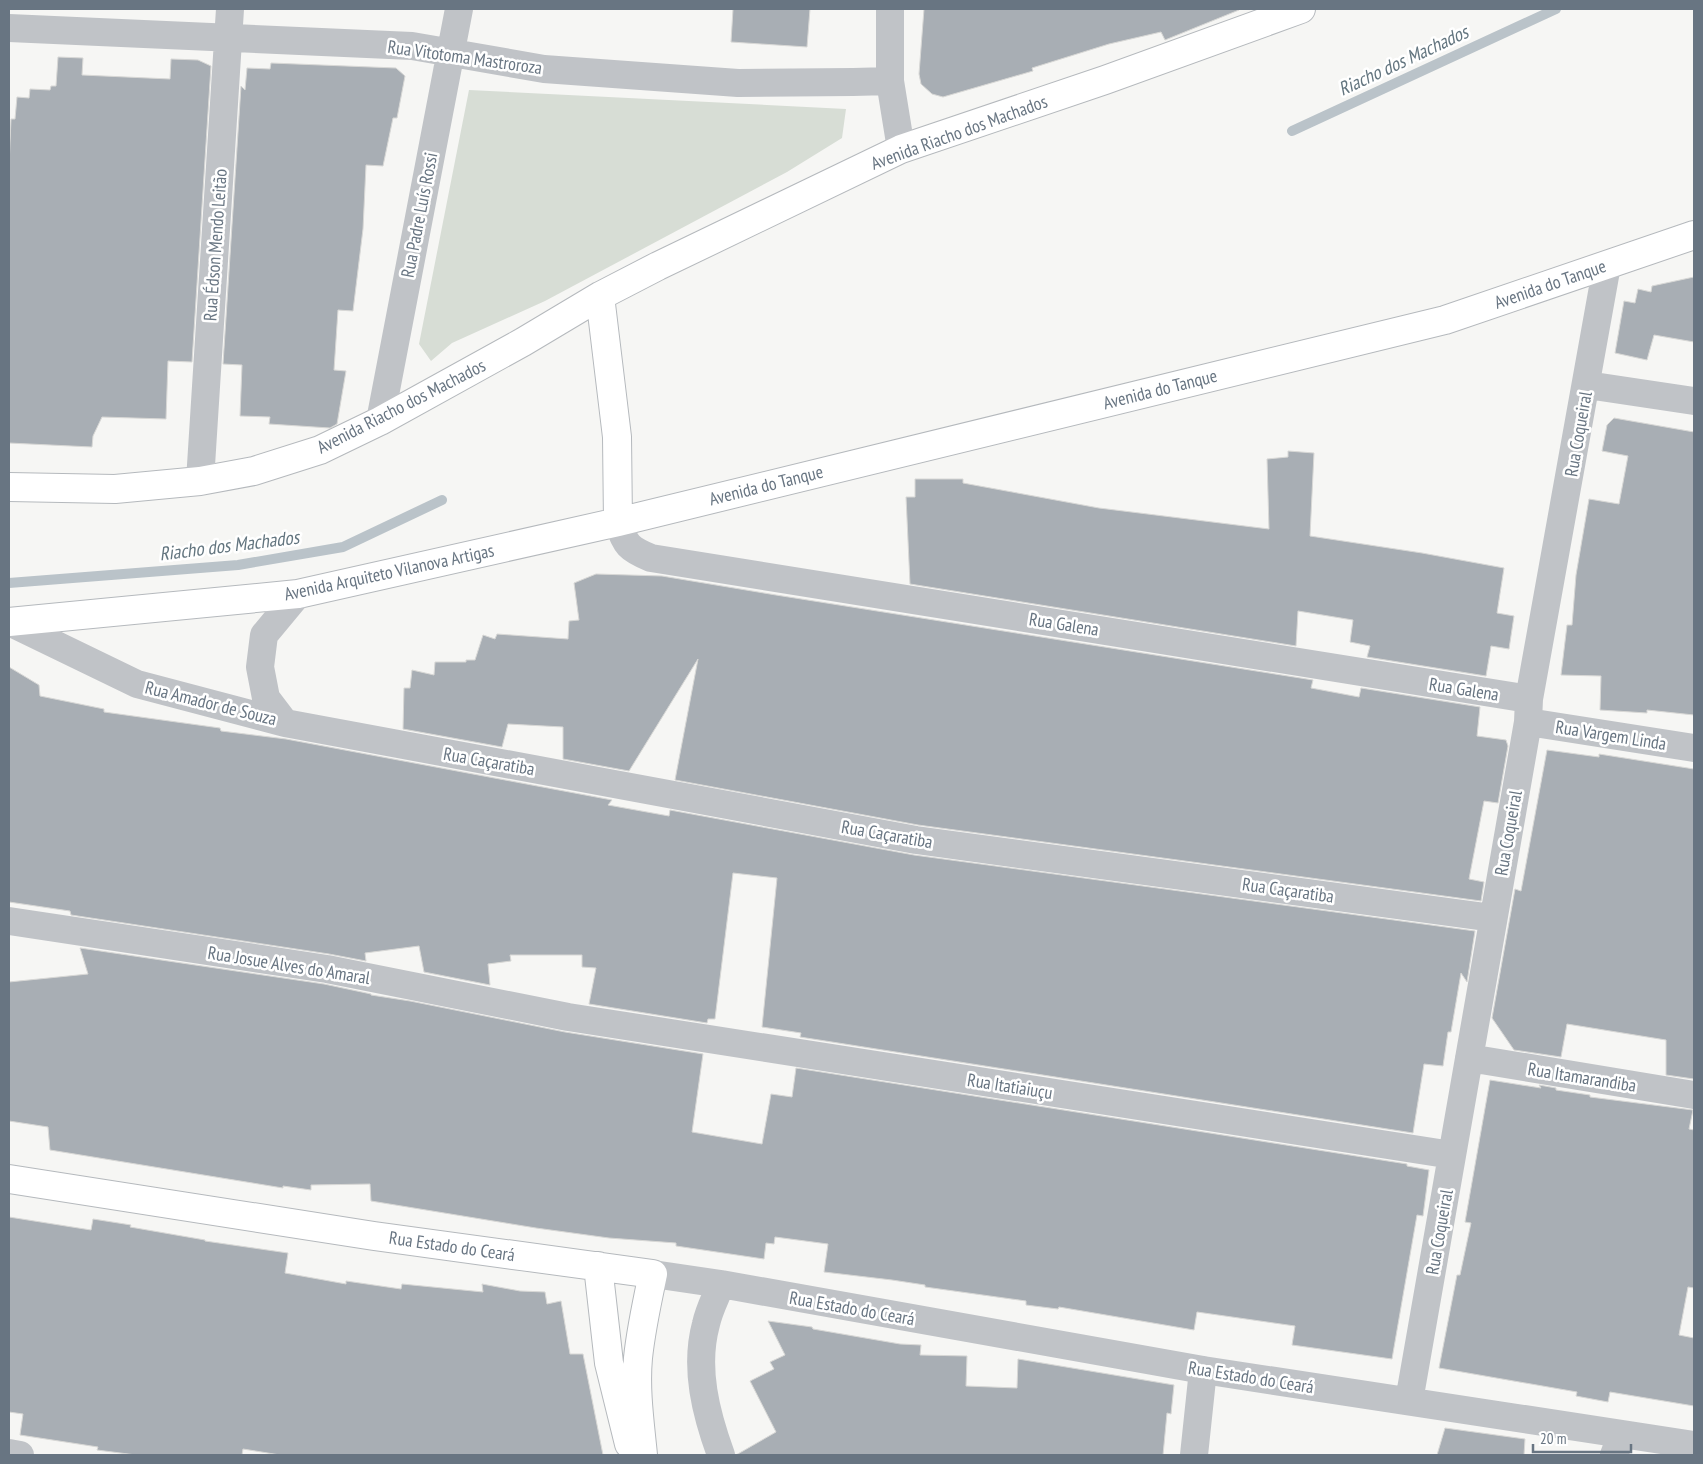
<svg xmlns="http://www.w3.org/2000/svg" width="1703" height="1464" font-family="'PT Sans Narrow',sans-serif">
<style>
.green{fill:#d7ddd5}
.lines{fill:none;stroke-linecap:round;stroke-linejoin:round}
.stream{stroke:#bac3c9;stroke-width:10}
.building{fill:#a8aeb4;stroke:#d8d8d6}
.secondary-casing{stroke:#b5b9bd;stroke-width:30}
.street{stroke:#c0c3c7;stroke-width:28}
.secondary{stroke:#fff;stroke-width:28}
.labels{text-anchor:middle;dominant-baseline:central;stroke-width:5;stroke-linejoin:round;paint-order:stroke}
.street-label{font-size:18px;fill:#687582;stroke:#fff}
.water-label{font-size:19px;font-style:italic;fill:#63757f;stroke:#fff}
</style>
<rect width="100%" height="100%" fill="#f6f6f4"/>
<path class="green" d="M469,90L846,109L842,138L787,172L545,301L452,343L431,361L419,344Z"/>
<g class="lines">
<path class="stream" d="M1292,131L1556,9
M9,583L238,565L343,547L442,500"/>
</g>
<path class="building" d="M733,9H810L807,47L731,42Z
M924,9H1238L1239,10L1165,40L1161,32L1109,44L1032,68L1033,71L943,97L932,94L921,84L919,74Z
M58,57L83,58L82,75L170,79L171,59L198,60L211,66L192,362L168,361L166,419L102,417L93,436L92,447L9,443V166L11,119H15L17,97L29,98L30,89L50,90L51,86H56Z
M271,63L396,68L405,76L397,118H393L383,166L366,165L363,229L353,311L338,310L334,370L346,371L337,424L330,428L269,424L270,417L240,416L242,365L223,364L241,86L245,90L247,68L270,69Z
M1694,277V342L1654,335L1647,360L1615,353L1624,301L1635,303L1638,289L1651,292L1652,286Z
M1614,418L1694,432V715L1647,710V713L1600,710L1601,676L1561,675L1567,625H1572L1576,575L1589,499L1619,504L1628,456L1602,451L1607,425Z
M1288,451L1314,453L1310,536L1422,553L1504,568L1497,613L1514,616L1509,649L1491,646L1486,676L1367,657L1370,646L1350,642L1353,620L1298,611L1296,646L910,584L906,497H915V479H963V483L1099,508L1269,529L1267,459L1288,457Z
M596,574L662,576L776,595L1313,680L1311,688L1359,697L1361,688L1480,707L1477,736L1506,740L1508,746L1498,803L1484,801L1469,879L1484,882L1481,901L918,825L675,780L698,659L629,771L563,759V727L508,724L502,747L403,729L404,688H410L412,670L434,675L435,662H466V660H475L483,635L495,639L497,634L568,639L569,621L579,620L574,583Z
M9,667L39,685L40,696L104,709V712L220,728L221,731L286,739L612,800L608,805L669,816L670,810L914,855L1475,931L1467,982L1461,973L1451,1032H1448L1443,1066L1424,1064L1413,1133L800,1037L801,1033L762,1027L777,878L733,873L715,1019H708L707,1023L589,1004L596,968L582,967V955H510L511,961L488,964L490,985L424,972L419,946L365,953L366,961L329,954L71,915L70,911L9,902Z
M1547,750L1599,757V754L1694,769V1079L1666,1075V1040L1567,1024L1561,1057L1514,1050L1492,1018L1515,889L1521,891Z
M80,948L324,984L371,994V995L410,1001L565,1032L703,1054L692,1132L762,1144L771,1094L792,1097L796,1068L1407,1164V1166L1429,1170L1423,1216L1417,1215L1392,1359L1292,1345L1295,1326L1197,1312L1194,1330L1059,1307L1058,1309L1026,1305V1301L925,1287V1285L892,1280L824,1272L828,1244L775,1237L774,1244L766,1243L764,1259L676,1246V1243L609,1238L536,1228L371,1201L370,1184L311,1185V1190L283,1186V1188L50,1150L48,1127L9,1121V982L88,974Z
M1490,1080L1541,1088L1539,1085L1556,1088V1090L1590,1095V1097L1693,1110L1689,1129L1694,1130V1288L1688,1287L1679,1335L1694,1338V1406L1610,1392L1608,1402L1576,1396L1577,1392L1439,1368L1457,1275H1460L1471,1223L1465,1222Z
M9,1217L91,1230L93,1219L131,1225L130,1227L205,1240V1241L288,1253L285,1273L346,1284V1281L401,1289L402,1284L483,1292L482,1284L520,1291L545,1292L547,1304L561,1301L570,1354H583L603,1455H280L243,1449L242,1455H136L97,1450L98,1447L20,1435L23,1414L9,1412Z
M768,1321L812,1327L813,1329L900,1344L921,1345L920,1355L967,1356L966,1386L1017,1388L1018,1359L1174,1385L1171,1414L1167,1413L1163,1455H736L776,1432L750,1381L774,1369L770,1362L785,1355Z
M1445,1428L1525,1439L1524,1455H1437Z"/>
<g class="lines">
<defs>
<path id="secondary" d="M600,296L617,437L618,522
M9,487L115,489L200,481L254,471L320,450L380,421L523,342L600,296L658,266L901,149L1105,80L1301,9
M9,622L298,594L618,522L1445,320L1694,235
M9,1179L374,1236L653,1274C647,1302 641,1329 638,1358C635,1390 640,1424 643,1455
M598,1266L609,1363L629,1444"/>
</defs>
<use href="#secondary" class="secondary-casing"/>
<path class="street" d="M890,9V81L901,149
M9,28L412,46L544,69L738,83L853,82L890,81
M1587,385L1694,401
M380,421L459,9
M200,481L230,9
M618,522C625,545 629,549 651,558L1529,699
M9,622L137,684L285,723L916,840L1493,918
M1528,722L1694,748
M285,723L266,698L260,667L264,635L298,594
M9,921L327,969L568,1017L1452,1155
M1469,1058L1694,1095
M653,1274L721,1284L1203,1370L1694,1445
M1409,1401L1528,722L1529,699L1607,265
M9,1453L20,1455
M721,1455C706,1414 694,1368 706,1324C709,1310 716,1297 721,1284
M1194,1455L1203,1370
M1614,1455L1622,1434"/>
<use href="#secondary" class="secondary"/>
</g>
<g class="labels">
<g class="street-label">
<text transform="translate(465 57) rotate(8)">Rua Vitotoma Mastroroza</text>
<text transform="translate(959 132) rotate(-20)">Avenida Riacho dos Machados</text>
<text transform="translate(419 215) rotate(-79)">Rua Padre Luís Rossi</text>
<text transform="translate(215 245) rotate(-86)">Rua Édson Mendo Leitão</text>
<text transform="translate(1550 284) rotate(-19)">Avenida do Tanque</text>
<text transform="translate(1160 389) rotate(-14)">Avenida do Tanque</text>
<text transform="translate(401 406) rotate(-27)">Avenida Riacho dos Machados</text>
<text transform="translate(1578 434) rotate(-80)">Rua Coqueiral</text>
<text transform="translate(766 485) rotate(-14)">Avenida do Tanque</text>
<text transform="translate(389 572) rotate(-12)">Avenida Arquiteto Vilanova Artigas</text>
<text transform="translate(1064 624) rotate(9)">Rua Galena</text>
<text transform="translate(1464 689) rotate(9)">Rua Galena</text>
<text transform="translate(211 703) rotate(14)">Rua Amador de Souza</text>
<text transform="translate(1611 735) rotate(9)">Rua Vargem Linda</text>
<text transform="translate(489 761) rotate(10)">Rua Caçaratiba</text>
<text transform="translate(1508 833) rotate(-80)">Rua Coqueiral</text>
<text transform="translate(887 834) rotate(10)">Rua Caçaratiba</text>
<text transform="translate(1288 890) rotate(8)">Rua Caçaratiba</text>
<text transform="translate(289 965) rotate(9)">Rua Josue Alves do Amaral</text>
<text transform="translate(1582 1077) rotate(9)">Rua Itamarandiba</text>
<text transform="translate(1010 1086) rotate(9)">Rua Itatiaiuçu</text>
<text transform="translate(1439 1232) rotate(-80)">Rua Coqueiral</text>
<text transform="translate(452 1246) rotate(8)">Rua Estado do Ceará</text>
<text transform="translate(852 1308) rotate(10)">Rua Estado do Ceará</text>
<text transform="translate(1251 1377) rotate(9)">Rua Estado do Ceará</text>
</g>
<g class="water-label">
<text transform="translate(1403 60) rotate(-25)">Riacho dos Machados</text>
<text transform="translate(229 545) rotate(-7)">Riacho dos Machados</text>
</g>
</g>
<rect width="1703" height="1464" fill="none" stroke="#687582" stroke-width="20"/>
<path d="M1533 1444v8h98v-8" fill="none" stroke="#687582" stroke-width="2.5"/>
<text x="1540" y="1444" font-size="15" fill="#687582" stroke="#ffffff" stroke-width="4" paint-order="stroke">20 m</text>
</svg>
